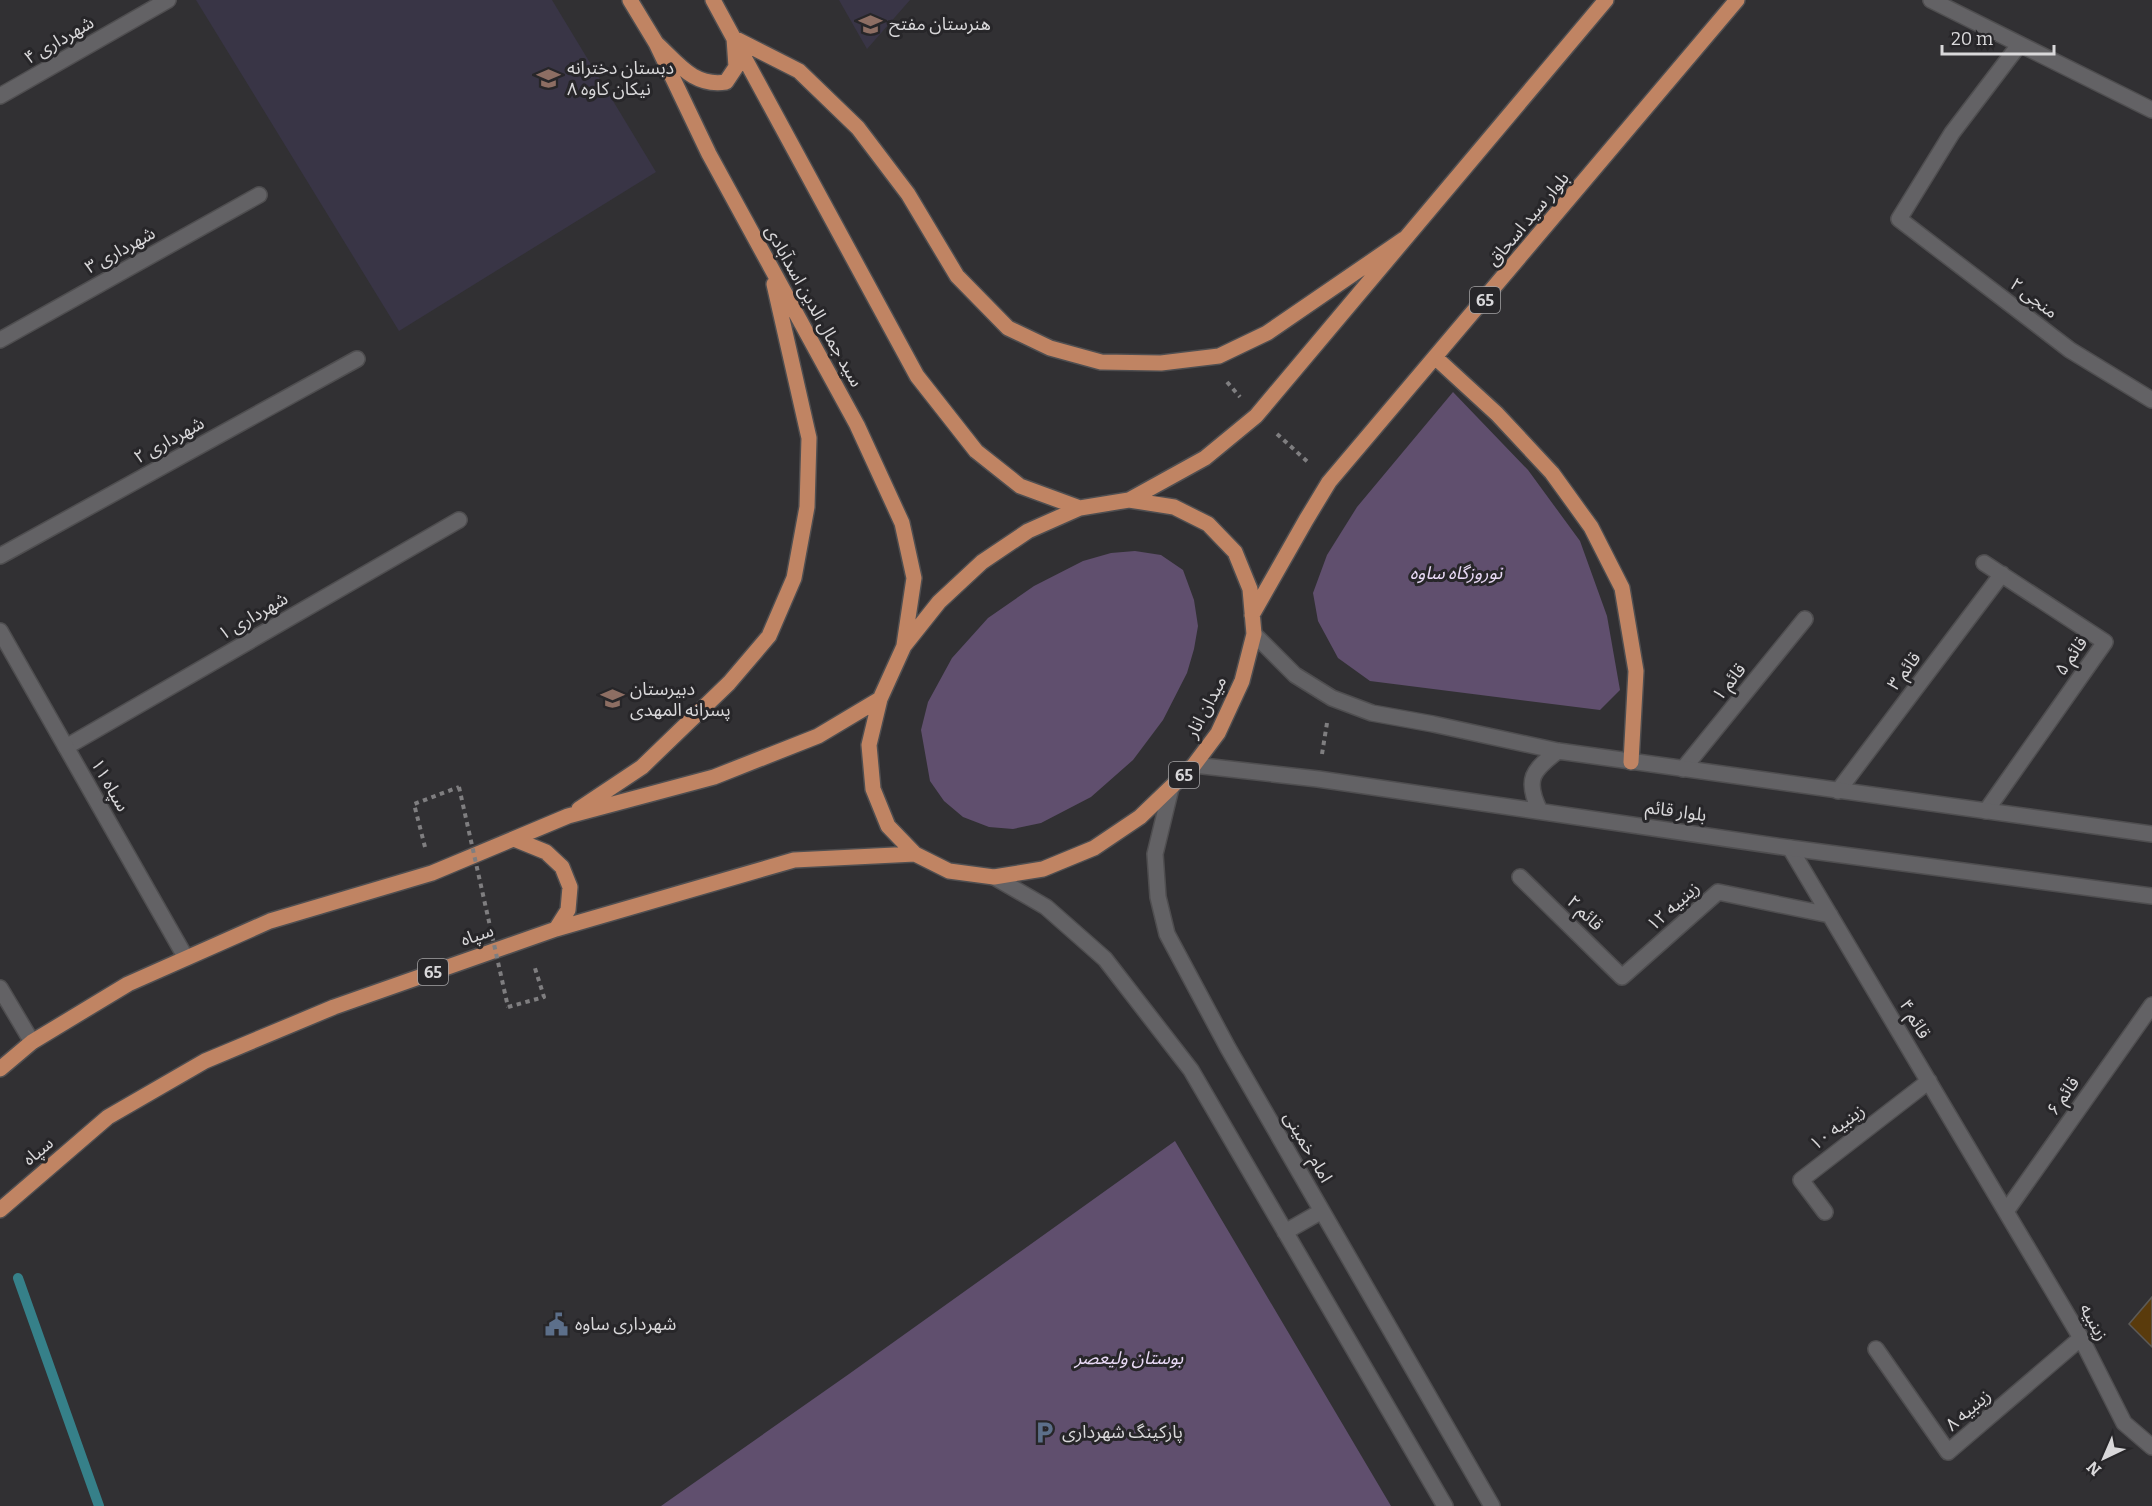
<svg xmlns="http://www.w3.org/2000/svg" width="2152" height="1506" font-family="Bitter,'Noto Sans Arabic',serif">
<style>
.education{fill:#393546}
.green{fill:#604f6e}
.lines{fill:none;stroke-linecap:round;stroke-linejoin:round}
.stream{stroke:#368089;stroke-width:10}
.building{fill:#5a3b0c;stroke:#5c5a57;stroke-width:1.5}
.street-casing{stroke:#4f4e50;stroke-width:18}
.secondary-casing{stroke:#4f4e50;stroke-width:18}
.primary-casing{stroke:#4f4e50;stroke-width:18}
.path{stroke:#7f7e80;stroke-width:4;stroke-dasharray:4.5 4.5;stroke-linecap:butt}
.street{stroke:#636265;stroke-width:15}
.secondary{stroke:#636265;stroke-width:15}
.primary{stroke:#c08463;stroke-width:15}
.path-bridge{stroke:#7f7e80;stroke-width:4;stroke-dasharray:4.5 4.5;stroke-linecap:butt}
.labels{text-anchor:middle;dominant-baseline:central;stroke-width:6;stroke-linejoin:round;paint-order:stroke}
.shield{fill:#272629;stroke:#a4a3a5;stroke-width:1.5}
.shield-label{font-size:16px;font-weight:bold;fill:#d9d8da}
.poi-label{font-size:18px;fill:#d9d8da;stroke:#272629;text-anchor:start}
.street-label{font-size:18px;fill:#d9d8da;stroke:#272629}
.park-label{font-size:18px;font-style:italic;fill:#e9daf6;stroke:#272629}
</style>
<rect width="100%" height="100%" fill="#313033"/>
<path class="education" d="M196,0H552L656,172L399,331Z
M839,0H910L867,49Z"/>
<path class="green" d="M1453,392L1528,470L1580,541L1607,616L1620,690L1600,710L1370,681L1338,658L1318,621L1313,593L1327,555L1357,507Z
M1135,551L1161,555L1183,570L1194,600L1198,626L1194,649L1187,673L1163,720L1133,760L1091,797L1041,823L1013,829L989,827L963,817L944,801L930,781L921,730L928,702L952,658L988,618L1034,586L1083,561L1111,553Z
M1175,1141L1391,1506H661L849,1374Z"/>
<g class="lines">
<path class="stream" d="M18,1278L99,1506"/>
</g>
<path class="building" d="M2152,1297V1347L2129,1324Z"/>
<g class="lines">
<defs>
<path id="street" d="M1931,0L2152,110
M2019,45L1952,133L1899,219L2070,350L2152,400
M0,96L168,0
M0,340L259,195
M0,556L357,359
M1984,563L2105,642L1986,811
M66,747L459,520
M1683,769L1805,619
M1838,791L2002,574
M1790,848L2081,1338L2124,1423L2152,1447
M1520,877L1622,977L1718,892L1830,915
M0,988L32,1042
M2007,1210L2152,1005
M1825,1212L1801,1180L1929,1081
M1876,1349L1948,1452L2081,1338"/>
<path id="secondary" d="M0,631L186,958
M1254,634L1295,675L1332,698L1372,713L1433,724L1558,751L2152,834
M1194,765L1318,779L1790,848L2152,896
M1171,788L1155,854L1158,897L1167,934L1228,1048L1492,1506
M1540,811C1524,779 1533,770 1558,751
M994,877L1046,907L1105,959L1191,1070L1445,1506
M1285,1232L1322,1211"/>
<path id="primary" d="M630,0L656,43L709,154L857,425L902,523L914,578L904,645
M713,0L917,376L976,451L1020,486L1080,508
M656,43C678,63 693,87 726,82L736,67L734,38L799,71L858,128L908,194L957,276L1008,328L1050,348L1101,362L1161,363L1219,356L1267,333L1404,239
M1436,358L1497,414L1552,473L1591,527L1622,588L1636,671L1631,762
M1129,500L1174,507L1208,524L1235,552L1250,589L1254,634L1242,681L1218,733L1194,765L1140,817L1094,848L1043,869L994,877L949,871L915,854L888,826L873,789L869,745L880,699L904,646L939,602L982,562L1028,531L1080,508Z
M1129,500L1205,458L1256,416L1606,0
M1252,615L1306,520L1329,482L1737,0
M579,809L642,767L729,683L769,636L794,578L807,507L809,438L774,284
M514,839L546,852L562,867L570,887L568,910L556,929
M0,1069L32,1042L128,984L270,921L432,873L568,816L714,777L818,736L880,699
M0,1210L108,1117L205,1061L334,1007L556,929L794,860L915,854"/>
</defs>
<use href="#street" class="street-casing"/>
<use href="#secondary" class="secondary-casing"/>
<use href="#primary" class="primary-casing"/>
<path class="path" d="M1227,382L1240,397
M1277,434L1309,463
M1322,754L1327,723
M425,847L414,804L459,787
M508,1007L544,997L534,965"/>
<use href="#street" class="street"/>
<use href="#secondary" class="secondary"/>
<use href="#primary" class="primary"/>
<path class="path-bridge" d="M459,787L508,1007"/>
</g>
<defs>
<symbol id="school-bare" viewBox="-9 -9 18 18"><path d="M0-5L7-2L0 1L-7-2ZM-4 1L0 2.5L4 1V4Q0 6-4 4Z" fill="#8d6e63" stroke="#272629" stroke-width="2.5" paint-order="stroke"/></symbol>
<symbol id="civic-bare" viewBox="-9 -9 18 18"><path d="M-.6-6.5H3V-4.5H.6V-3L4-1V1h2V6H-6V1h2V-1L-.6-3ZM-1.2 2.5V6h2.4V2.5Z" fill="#5c6f8a" stroke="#272629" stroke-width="2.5" paint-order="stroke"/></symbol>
<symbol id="parking-bare" viewBox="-9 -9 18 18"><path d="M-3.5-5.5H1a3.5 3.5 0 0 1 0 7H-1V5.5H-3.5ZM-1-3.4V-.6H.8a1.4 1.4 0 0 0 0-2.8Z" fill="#5c6f8a" stroke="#272629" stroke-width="2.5" paint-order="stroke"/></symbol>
</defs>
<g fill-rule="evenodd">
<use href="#school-bare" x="854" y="8" width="33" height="33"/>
<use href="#school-bare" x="532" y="62" width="33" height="33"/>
<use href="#school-bare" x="596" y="682" width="33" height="33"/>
<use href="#civic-bare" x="540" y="1308" width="33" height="33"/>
<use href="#parking-bare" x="1028" y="1416" width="33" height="33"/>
</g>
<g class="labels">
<g class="shield">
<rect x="1470" y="287" width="30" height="26" rx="4.5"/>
<rect x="1169" y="762" width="30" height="26" rx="4.5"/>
<rect x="418" y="959" width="30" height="26" rx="4.5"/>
</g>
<g class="shield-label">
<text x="1485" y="300">65</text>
<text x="1184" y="775">65</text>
<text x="433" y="972">65</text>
</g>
<g class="poi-label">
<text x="889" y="24">هنرستان مفتح</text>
<text x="567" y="68">دبستان دخترانه<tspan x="567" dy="21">نیکان کاوه ۸</tspan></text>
<text x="630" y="689">دبیرستان<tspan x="630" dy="21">پسرانه المهدی</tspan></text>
<text x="575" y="1324">شهرداری ساوه</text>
<text x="1062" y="1432">پارکینگ شهرداری</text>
</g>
<g class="street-label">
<text transform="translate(59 40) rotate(-30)">شهرداری ۴</text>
<text transform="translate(1528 219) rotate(-50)">بلوار سید اسحاق</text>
<text transform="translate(120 250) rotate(-29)">شهرداری ۳</text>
<text transform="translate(2034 298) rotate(37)">منجی ۲</text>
<text transform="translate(814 306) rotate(61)">سید جمال الدین اسدآبادی</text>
<text transform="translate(169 440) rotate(-29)">شهرداری ۲</text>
<text transform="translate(253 616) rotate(-30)">شهرداری ۱</text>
<text transform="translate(2071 656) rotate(-55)">قائم ۵</text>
<text transform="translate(1904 671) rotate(-53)">قائم ۳</text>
<text transform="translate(1729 682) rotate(-51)">قائم ۱</text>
<text transform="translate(1206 707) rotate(-62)">میدان انار</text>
<text transform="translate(110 785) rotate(60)">سپاه ۱۱</text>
<text transform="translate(1676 811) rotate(8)">بلوار قائم</text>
<text transform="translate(1673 906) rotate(-42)">زینبیه ۱۲</text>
<text transform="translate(1585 913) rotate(44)">قائم ۲</text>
<text transform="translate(477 935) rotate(-19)">سپاه</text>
<text transform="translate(1915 1019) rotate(59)">قائم ۴</text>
<text transform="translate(2063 1096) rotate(-55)">قائم ۶</text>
<text transform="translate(1837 1127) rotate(-37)">زینبیه ۱۰</text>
<text transform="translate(1308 1147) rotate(60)">امام خمینی</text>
<text transform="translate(38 1151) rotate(-40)">سپاه</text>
<text transform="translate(2094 1322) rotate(61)">زینبیه</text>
<text transform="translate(1968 1410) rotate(-41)">زینبیه ۸</text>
</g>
<g class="park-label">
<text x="1456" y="573">نوروزگاه ساوه</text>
<text x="1129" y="1358">بوستان ولیعصر</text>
</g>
</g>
<g transform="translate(2104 1458) rotate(224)" stroke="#272629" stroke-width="4.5" paint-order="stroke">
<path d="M0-4.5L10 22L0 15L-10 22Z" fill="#d9d8da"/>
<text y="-9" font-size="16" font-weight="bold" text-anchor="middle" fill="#d9d8da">N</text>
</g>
<path d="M1942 45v9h112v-9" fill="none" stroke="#d9d8da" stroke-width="3"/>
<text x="1951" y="45" font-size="18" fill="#d9d8da" stroke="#272629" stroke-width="4.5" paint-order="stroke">20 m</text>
</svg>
